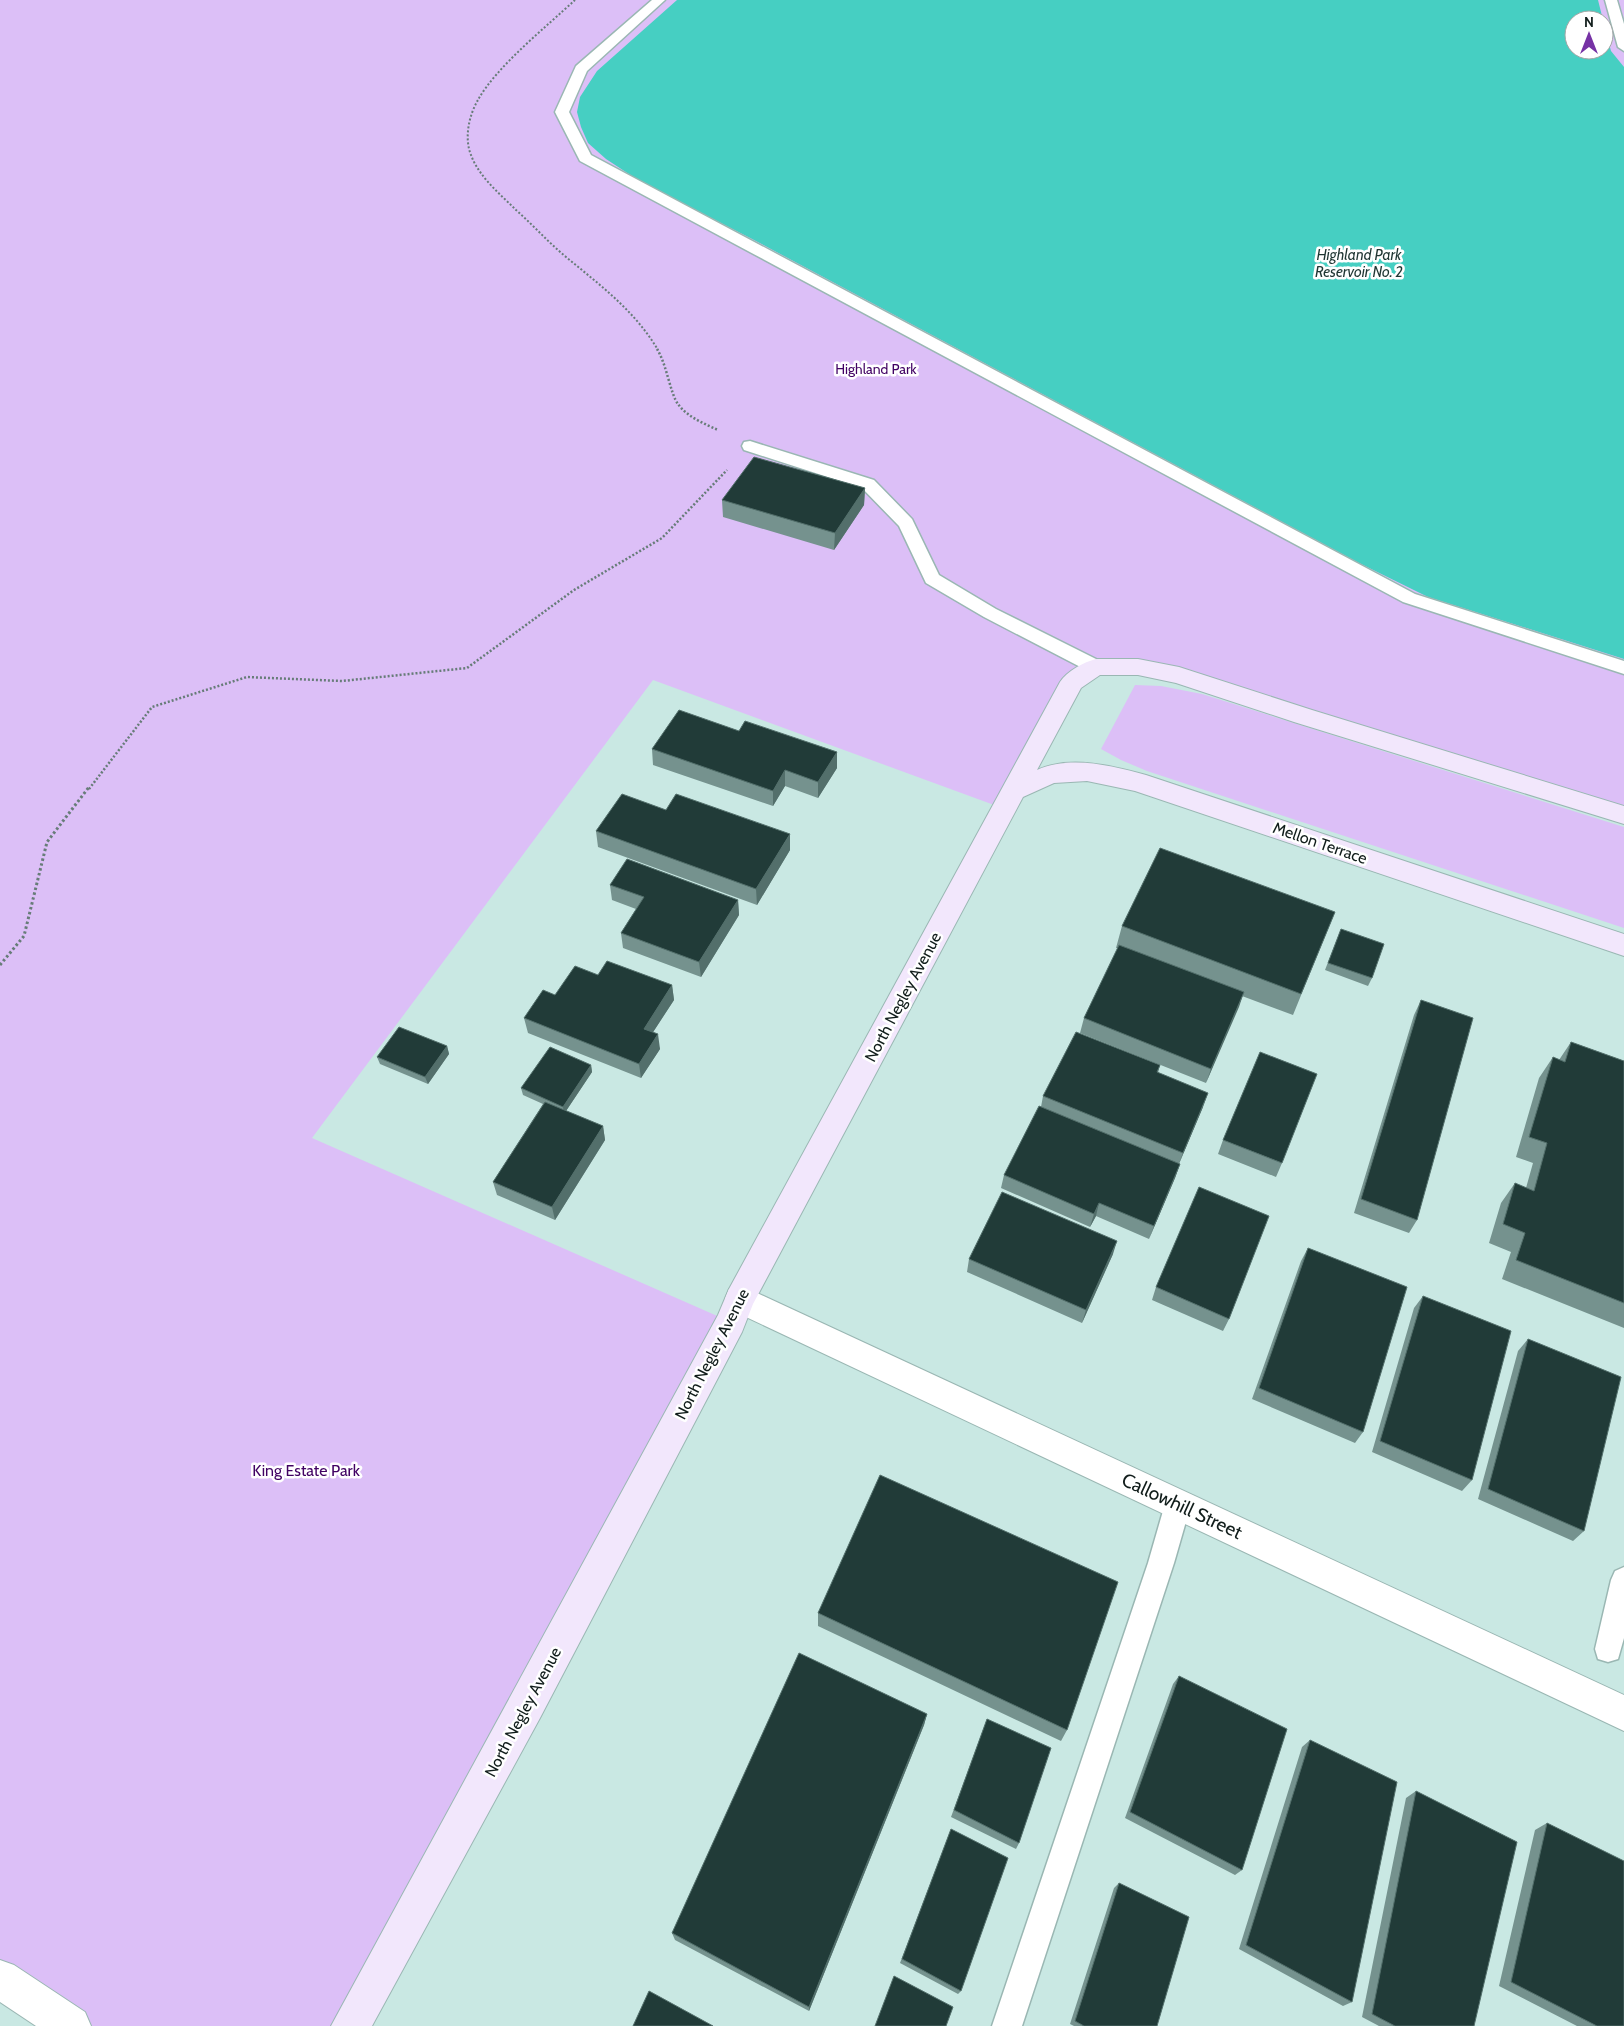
<svg xmlns="http://www.w3.org/2000/svg" width="1624" height="2026" font-family="Cabin,sans-serif">
<style>
.green{fill:#dcbff7;fill-rule:evenodd}
.water{fill:#46cfc2}
.lines{fill:none;stroke-linecap:round;stroke-linejoin:round}
.service-casing{stroke:#9ab7b3;stroke-width:3}
.minor-casing{stroke:#9ab7b3;stroke-width:2}
.secondary-casing{stroke:#9ab7b3;stroke-width:2}
.path-far2{stroke:#677c78;stroke-width:2;stroke-dasharray:2 2;stroke-linecap:butt}
.path-far1{stroke:#677c78;stroke-width:2.5;stroke-dasharray:2 2;stroke-linecap:butt}
.path{stroke:#677c78;stroke-width:3;stroke-dasharray:2.5 2.5;stroke-linecap:butt}
.service{fill:#fff;fill-rule:evenodd}
.minor{fill:#fff;fill-rule:evenodd}
.secondary{fill:#f2e7fc;fill-rule:evenodd}
.wall{fill:#75928e}
.shaded-wall{fill:#536f6b}
.building{fill:#213b38;stroke:#536f6b}
.labels{text-anchor:middle;dominant-baseline:central;stroke-width:5;stroke-linejoin:round;paint-order:stroke}
.far-park-label{font-size:14px;fill:#410263;stroke:#fff}
.far-water-label{font-size:15px;font-style:italic;fill:#1f3633;stroke:#fff}
.street-label{font-size:16px;fill:#111d1b;stroke:#fff}
.park-label{font-size:16px;fill:#410263;stroke:#fff}
.near-street-label{font-size:19px;fill:#111d1b;stroke:#fff}
</style>
<rect width="100%" height="100%" fill="#c9e8e3"/>
<path class="green" d="M0,0H1624V815L1179,675L1084,673L1005,809L653,680L312,1138L731,1322L351,2026H71L0,1979ZM1574,20H1604V50H1574Z
M1135,685L1161,686L1202,694L1624,827V928L1147,771L1121,760L1101,749Z"/>
<path class="water" d="M677,0H1598L1603,20H1574V50H1604V25L1611,51L1624,67V659L1428,597L1359,563L754,240L641,182L606,159L588,143L581,127L577,112L580,97L597,71Z"/>
<g class="lines">
<defs>
<path id="service" d="M652,0H665L587,71L569,112L591,155L1415,594L1624,661V674L1403,602L580,161L555,112L576,66Z
M1605,0H1617L1624,24V51L1618,47Z
M750,441L874,480L912,519L939,575L996,609L1102,662L1105,667L1102,672L1096,673L1090,672L984,617L926,583L899,526L862,488L744,450L742,446L744,442Z
M1178,1491L1187,1495L1191,1504L1174,1563L1022,2026H992L1148,1563L1165,1504L1169,1495Z
M1624,1567V1638L1618,1659L1608,1662L1598,1659L1595,1649L1611,1580L1615,1571Z"/>
<path id="minor" d="M740,1285L1624,1695V1731L729,1309L725,1299L729,1289Z
M0,1960L14,1965L85,2012L91,2026H36L0,2002Z"/>
<path id="secondary" d="M1096,659H1138L1179,667L1312,710L1624,806V824L1294,722L1176,683L1138,675H1100L1081,688L1037,770C1070,755 1113,766 1146,775L1624,934V956L1135,791L1087,781L1054,783L1023,797L753,1304L742,1332L540,1718L372,2026H331L718,1315L729,1289L1060,682C1067,671 1084,662 1096,659Z"/>
</defs>
<use href="#service" class="service-casing"/>
<use href="#minor" class="minor-casing"/>
<use href="#secondary" class="secondary-casing"/>
<path class="path-far2" d="M575,0C546,27 496,67 478,100C469,115 464,138 471,155C479,177 500,194 516,210C533,225 548,242 566,257C600,285 635,311 658,350"/>
<path class="path-far1" d="M657,349C667,365 670,393 678,404C687,417 705,424 718,430
M89,789L152,707L247,677L342,681L467,668L574,590L662,538L727,470"/>
<path class="path" d="M0,965L24,936L47,842L89,787"/>
<use href="#service" class="service"/>
<use href="#minor" class="minor"/>
<use href="#secondary" class="secondary"/>
</g>
<path class="wall" d="M865,488L864,505L834,550L723,517L722,500Z
M739,731L837,752V768L818,798L785,786L773,806L653,765L652,749Z
M666,810L790,850L757,905L598,847L596,831Z
M610,885L738,900L739,915L701,977L623,948L621,933L636,909L612,900Z
M1335,912L1293,1015L1242,996L1206,1083L1080,1033L1084,1018L1118,948H1116L1122,926Z
M1341,929L1372,978L1368,986L1325,970Z
M598,975L672,985L674,1000L653,1032L660,1049L641,1078L528,1033L524,1018L555,995Z
M1421,1000L1417,1220L1409,1233L1354,1213L1414,1015Z
M1571,1042L1624,1061V1328L1502,1279L1511,1252L1489,1243L1501,1203L1515,1183L1526,1188L1533,1163L1516,1157L1539,1078L1553,1057L1559,1060Z
M447,1046L449,1054L428,1084L380,1064L377,1057Z
M591,1065L592,1072L566,1111L603,1126L605,1140L555,1220L497,1195L493,1182L543,1104L523,1095L521,1088Z
M1160,1065L1158,1073L1203,1107L1179,1164H1180L1175,1178L1149,1239L1096,1216L1090,1227L1001,1188L1004,1175L1041,1107L1043,1096Z
M1223,1140L1282,1163L1276,1177L1218,1154Z
M1308,1248L1363,1432L1355,1443L1252,1399L1301,1261Z
M1113,1254L1082,1323L967,1272L969,1259Z
M1156,1287L1229,1319L1223,1331L1152,1300Z
M1423,1296L1472,1480L1462,1491L1372,1452L1414,1308Z
M1528,1339L1584,1531L1573,1541L1478,1499L1518,1351Z
M818,1613L1067,1730L1061,1741L818,1626Z
M1179,1676L1242,1870L1235,1875L1125,1818L1173,1684Z
M927,1714L924,1725L809,2011L675,1940L672,1933Z
M987,1719L1019,1843L1016,1849L951,1817Z
M1310,1740L1352,2002L1343,2006L1239,1949L1302,1747Z
M1416,1791L1474,2026H1379L1362,2017L1406,1798Z
M1547,1823L1624,2026H1577L1499,1986L1535,1830Z
M951,1829L961,1991L958,1994L900,1963Z
M1119,1883L1157,2026H1074L1070,2024L1114,1888Z"/>
<path class="shaded-wall" d="M865,488L864,505L834,550L835,533Z
M837,752V768L818,798V782Z
M785,770V786L773,806V791Z
M790,834V850L757,905L756,889Z
M738,900L739,915L701,977L699,962Z
M672,985L674,1000L646,1043L644,1029Z
M1244,992L1239,1007L1206,1083L1211,1069Z
M658,1034L660,1049L641,1078L639,1064Z
M447,1046L449,1054L428,1084L425,1077Z
M591,1065L592,1072L564,1114L563,1107Z
M1208,1093L1203,1107L1178,1166L1183,1153Z
M603,1126L605,1140L555,1220L552,1207Z
M1180,1164L1175,1178L1149,1239L1154,1226Z
M1099,1203L1096,1216L1090,1227L1094,1214Z
M1117,1241L1113,1254L1082,1323L1086,1310Z
M927,1714L924,1725L809,2011V2007Z"/>
<path class="building" d="M754,457L865,488L835,533L722,500Z
M679,710L739,731L745,721L837,752L818,782L785,770L773,791L652,749Z
M622,794L666,810L676,794L790,834L756,889L596,831Z
M1160,848L1335,912L1301,994L1122,926Z
M627,859L738,900L699,962L621,933L644,897L610,885Z
M1341,929L1384,944L1372,978L1328,963Z
M1119,945L1244,992L1211,1069L1084,1018Z
M607,961L672,985L644,1029L658,1034L639,1064L524,1018L543,990L555,995L575,966L598,975Z
M1421,1000L1473,1018L1417,1220L1361,1199Z
M399,1027L447,1046L425,1077L377,1057Z
M1076,1032L1160,1065L1157,1072L1208,1093L1183,1153L1043,1096Z
M1571,1042L1624,1061V1303L1516,1260L1525,1233L1503,1224L1515,1183L1534,1191L1547,1143L1529,1137L1553,1057L1565,1062Z
M550,1047L591,1065L563,1107L521,1088Z
M1260,1052L1317,1074L1282,1163L1223,1140Z
M545,1102L603,1126L552,1207L493,1182Z
M1039,1106L1180,1164L1154,1226L1099,1203L1094,1214L1004,1175Z
M1199,1187L1269,1216L1229,1319L1156,1287Z
M1002,1192L1117,1241L1086,1310L969,1259Z
M1308,1248L1407,1287L1363,1432L1259,1388Z
M1423,1296L1511,1331L1472,1480L1380,1441Z
M1528,1339L1621,1377L1584,1531L1488,1489Z
M880,1475L1118,1582L1067,1730L818,1613Z
M799,1653L927,1714L809,2007L672,1933Z
M1179,1676L1287,1729L1242,1870L1130,1812Z
M987,1719L1051,1748L1019,1843L954,1810Z
M1310,1740L1397,1782L1352,2002L1246,1945Z
M1416,1791L1517,1842L1474,2026H1395L1372,2014Z
M1547,1823L1624,1861V2026H1597L1511,1982Z
M951,1829L1008,1858L961,1991L902,1959Z
M1119,1883L1189,1917L1157,2026H1084L1075,2021Z
M894,1976L953,2007L946,2026H875Z
M649,1991L713,2026H633Z"/>
<g class="labels">
<g class="far-park-label">
<text x="876" y="369">Highland Park</text>
</g>
<g class="far-water-label">
<text x="1359" y="255">Highland Park<tspan x="1359" dy="17">Reservoir No. 2</tspan></text>
</g>
<g class="street-label">
<text transform="translate(1320 843) rotate(19)">Mellon Terrace</text>
<text transform="translate(903 997) rotate(-62)">North Negley Avenue</text>
<text transform="translate(712 1354) rotate(-63)">North Negley Avenue</text>
<text transform="translate(523 1712) rotate(-62)">North Negley Avenue</text>
</g>
<g class="park-label">
<text x="306" y="1470">King Estate Park</text>
</g>
<g class="near-street-label">
<text transform="translate(1182 1506) rotate(25)">Callowhill Street</text>
</g>
</g>
<g transform="translate(1589 35)"><circle r="24" fill="#ffffff" stroke="#a0a5a4"/>
<path d="M0-4L9 19L0 12L-9 19Z" fill="#7632a5"/>
<text y="-8" font-size="14" font-weight="bold" text-anchor="middle" fill="#111d1b">N</text>
</g>
</svg>
